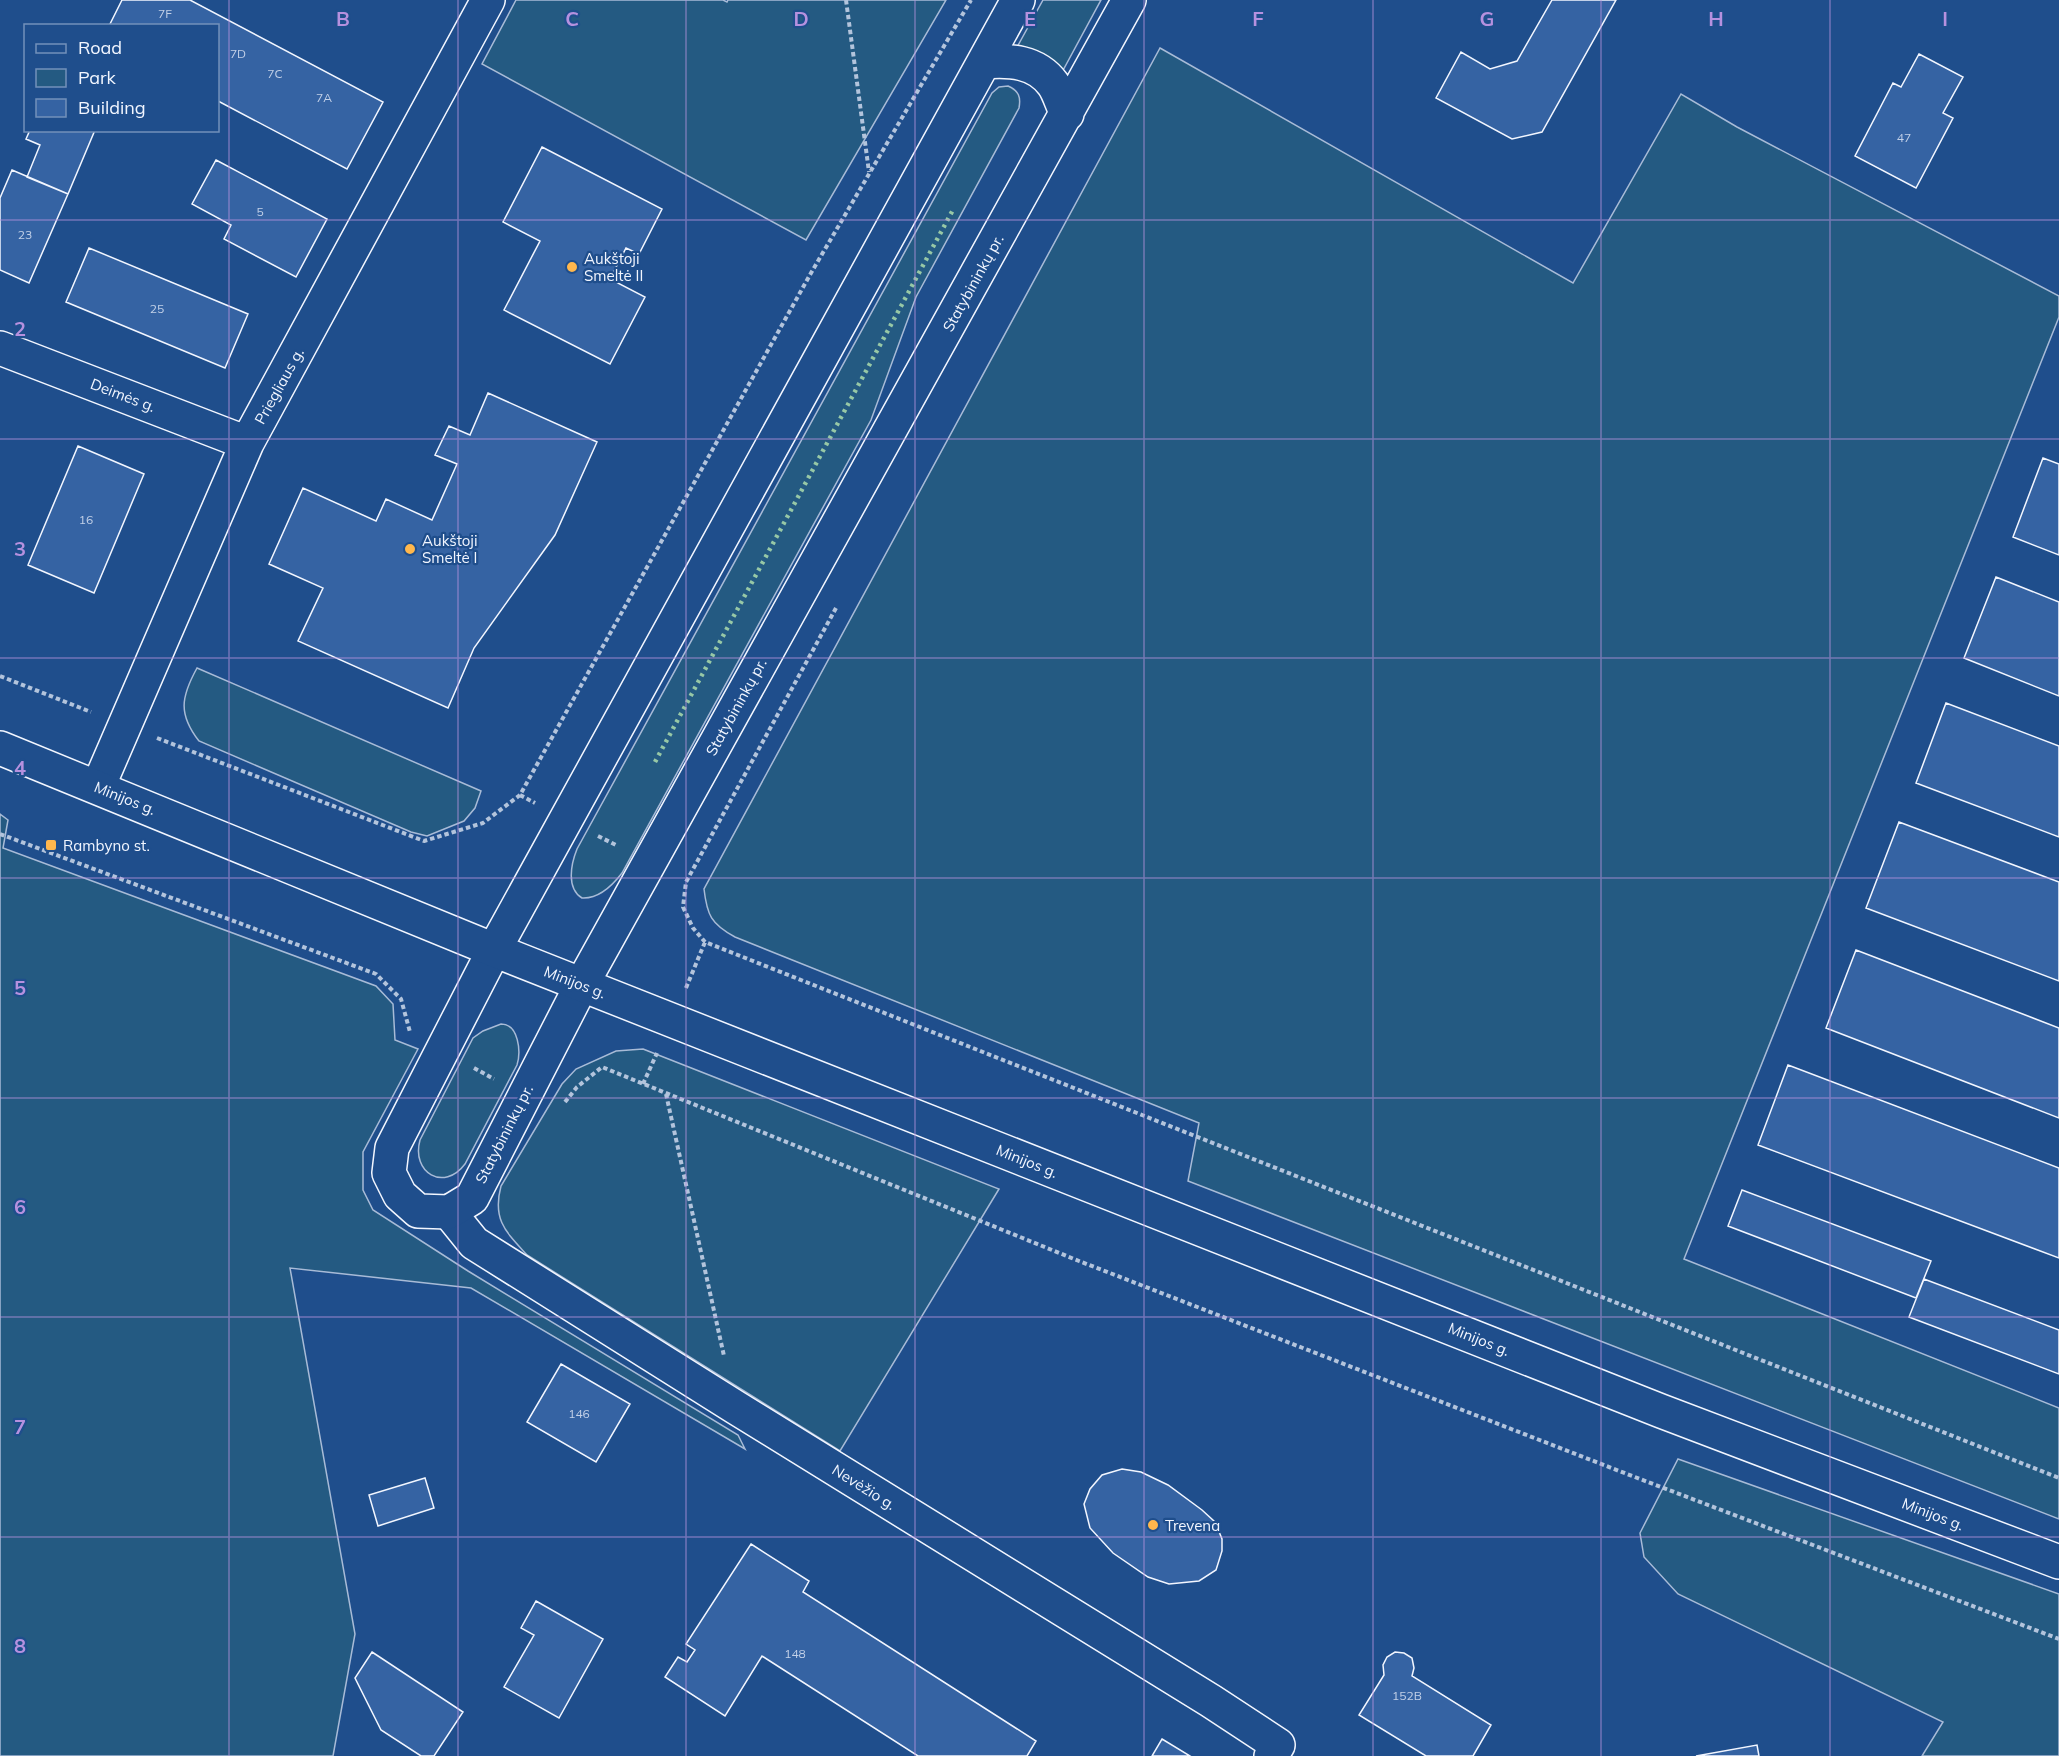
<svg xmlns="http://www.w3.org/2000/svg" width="2059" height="1756" font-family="Mulish,sans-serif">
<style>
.green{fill:#245a82;stroke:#a8bbd7;stroke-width:1.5}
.building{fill:#3563a3;stroke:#f2f6ff;stroke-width:1.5}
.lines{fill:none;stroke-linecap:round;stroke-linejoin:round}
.street-casing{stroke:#f2f6ff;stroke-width:36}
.secondary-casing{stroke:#f2f6ff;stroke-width:36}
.primary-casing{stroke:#f2f6ff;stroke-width:36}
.path{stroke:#b3c4dc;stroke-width:4;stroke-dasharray:4.5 3;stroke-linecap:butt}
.street{stroke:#1f4e8c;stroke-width:33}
.secondary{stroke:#1f4e8c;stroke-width:33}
.primary{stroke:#1f4e8c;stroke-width:33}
.hedge{stroke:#97c8a6;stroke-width:4.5;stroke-dasharray:3 4.5;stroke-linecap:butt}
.grid{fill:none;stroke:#b691df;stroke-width:1.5;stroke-opacity:0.55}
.poi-dot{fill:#ffb74d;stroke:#1f4e8c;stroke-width:2}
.labels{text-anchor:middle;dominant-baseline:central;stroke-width:4.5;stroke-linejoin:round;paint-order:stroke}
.number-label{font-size:12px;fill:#c3d1e8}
.poi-label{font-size:15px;fill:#f2f6ff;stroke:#1f4e8c;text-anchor:start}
.street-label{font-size:15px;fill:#f2f6ff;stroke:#1f4e8c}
.grid-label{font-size:20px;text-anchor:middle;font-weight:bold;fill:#b691df;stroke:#1f4e8c;stroke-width:4.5;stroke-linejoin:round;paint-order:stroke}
</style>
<rect width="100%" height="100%" fill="#1f4e8c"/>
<path class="green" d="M516,0H723L727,2L728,0H946L806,240L482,64Z
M1043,0H1101L1061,74L1016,49Z
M1160,48L1573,283L1681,94L1737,127L2059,296V317L1684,1259L2059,1408V1519L1188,1181L1199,1123L735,937C711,924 707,915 704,889Z
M1008,86C1019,91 1021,97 1019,108L916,297L871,420L622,873C612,886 599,899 582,898C566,888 571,864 577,849L992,93L999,87Z
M197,668L481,791L475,808L464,821L427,836L411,832L199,741C178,714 181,697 197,668Z
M0,814L8,820L3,848L376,986L393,1004L395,1040L418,1049L363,1152V1190L373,1210L468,1271L738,1435L745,1449L471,1288L290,1268L355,1634L333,1756H0Z
M501,1024C519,1024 521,1052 517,1065L465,1164C444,1192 411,1173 420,1140L473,1038L483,1031Z
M643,1049L999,1189L840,1451L527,1255C506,1232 492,1220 501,1186L562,1084L576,1069L616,1051Z
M1678,1459L2059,1594V1756H1922L1943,1722L1678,1594L1644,1557L1640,1533Z"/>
<path class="building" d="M122,0H190L383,102L347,169L218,101V26H109Z
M1552,0H1616L1542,132L1512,139L1436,98L1461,52L1490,69L1517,61Z
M1919,54L1963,77L1943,113L1953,118L1916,188L1855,156L1893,83L1901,87Z
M30,130H95L68,194L27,177L40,145L26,139Z
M542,147L662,209L639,254L626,248L610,279L645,297L610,364L504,310L540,241L503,222Z
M216,160L327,219L296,277L224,239L231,225L192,204Z
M12,170L68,194L29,283L0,270V198Z
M89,248L248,314L225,368L66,302Z
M488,393L597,442L555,535L474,648L448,708L298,641L323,588L269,564L303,488L376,521L386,499L432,520L457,464L435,455L449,426L470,435Z
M78,446L144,474L94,593L28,565Z
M2043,458L2059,464V555L2013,537Z
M1996,577L2059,602V696L1964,658Z
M1946,703L2059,746V837L1916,783Z
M1899,822L2059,882V981L1866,908Z
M1856,950L2059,1028V1118L1826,1028Z
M1788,1065L2059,1168V1258L1758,1145Z
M1742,1190L1931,1261L1916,1298L1728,1226Z
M1924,1279L2059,1330V1374L1909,1317Z
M561,1364L630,1404L596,1462L527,1422Z
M1122,1469L1141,1472L1168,1485L1202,1510L1215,1522L1222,1539V1551L1216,1570L1199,1581L1169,1584L1148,1577L1113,1553L1090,1528L1084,1504L1090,1489L1102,1475Z
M425,1478L434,1508L378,1526L369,1495Z
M751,1544L809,1581L803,1592L1036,1741L1027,1756H918L762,1656L725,1716L665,1677L678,1657L687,1662L695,1650L686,1644Z
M536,1601L603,1639L559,1718L504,1687L534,1635L521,1628Z
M372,1652L463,1712L434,1756H421L381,1730L355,1678Z
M1395,1652L1404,1653L1412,1658L1414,1668L1412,1676L1491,1725L1473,1756H1426L1359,1715L1384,1675L1383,1665L1387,1657Z
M1162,1739L1190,1756H1152Z
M1757,1745L1759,1756H1696Z"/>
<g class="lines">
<defs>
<path id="street" d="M0,348L247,443
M98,787L247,443L488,0
M449,1212L474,1243L735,1407L1211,1701L1278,1745L1271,1756"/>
<path id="secondary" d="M494,950L392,1148L389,1173L400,1195L418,1211L449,1212L472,1198L582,984"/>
<path id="primary" d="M984,62C1010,60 1036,61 1053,84C1059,92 1062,105 1067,114
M0,748L494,950L1661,1411L2059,1562
M494,950L1018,0
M582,984L1129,0"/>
</defs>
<use href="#street" class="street-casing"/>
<use href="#secondary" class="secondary-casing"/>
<use href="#primary" class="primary-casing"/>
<path class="path" d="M846,0L869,172
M836,608L686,882L683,907L693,928L705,942L2059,1478
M0,676L91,712
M157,738L424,841L483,823L520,795L811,273L971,0
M520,795L535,803
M0,834L376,974L401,999L410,1032
M598,836L618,846
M686,988L705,942
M474,1068L494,1079
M643,1084L657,1053
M666,1094L724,1356
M565,1102L577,1087L602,1067L1079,1261L1627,1474L2059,1639"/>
<use href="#street" class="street"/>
<use href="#secondary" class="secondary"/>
<use href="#primary" class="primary"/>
<path class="hedge" d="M655,762L954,208"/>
</g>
<path class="grid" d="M229,0V1756M458,0V1756M686,0V1756M915,0V1756M1144,0V1756M1373,0V1756M1601,0V1756M1830,0V1756M0,220H2059M0,439H2059M0,658H2059M0,878H2059M0,1098H2059M0,1317H2059M0,1537H2059"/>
<g class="poi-dot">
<circle cx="572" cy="267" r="6"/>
<circle cx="410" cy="549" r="6"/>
<rect x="45" y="839" width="12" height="12" rx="3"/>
<circle cx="1153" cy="1525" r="6"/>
</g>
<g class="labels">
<g class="number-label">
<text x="165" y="13">7F</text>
<text x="238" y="53">7D</text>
<text x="275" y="73">7C</text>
<text x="324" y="97">7A</text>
<text x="1904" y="137">47</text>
<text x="260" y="211">5</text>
<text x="25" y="234">23</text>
<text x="157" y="308">25</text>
<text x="86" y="519">16</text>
<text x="579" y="1413">146</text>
<text x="795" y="1653">148</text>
<text x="1407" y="1695">152B</text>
</g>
<g class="poi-label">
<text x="584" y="258">Aukštoji<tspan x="584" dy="17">Smeltė II</tspan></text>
<text x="422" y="540">Aukštoji<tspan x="422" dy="17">Smeltė I</tspan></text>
<text x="63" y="845">Rambyno st.</text>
<text x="1165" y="1525">Trevena</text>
</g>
<g class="street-label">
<text transform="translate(973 283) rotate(-61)">Statybininkų pr.</text>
<text transform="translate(279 386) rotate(-61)">Priegliaus g.</text>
<text transform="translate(123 395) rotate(21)">Deimės g.</text>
<text transform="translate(736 707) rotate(-61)">Statybininkų pr.</text>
<text transform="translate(125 798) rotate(22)">Minijos g.</text>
<text transform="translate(575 982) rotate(21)">Minijos g.</text>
<text transform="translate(504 1134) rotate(-63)">Statybininkų pr.</text>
<text transform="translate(1027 1161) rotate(22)">Minijos g.</text>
<text transform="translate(1479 1339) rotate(22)">Minijos g.</text>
<text transform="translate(864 1487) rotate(32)">Nevėžio g.</text>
<text transform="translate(1933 1514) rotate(21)">Minijos g.</text>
</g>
</g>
<g class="grid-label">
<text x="343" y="26">B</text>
<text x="572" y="26">C</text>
<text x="801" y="26">D</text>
<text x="1030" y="26">E</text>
<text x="1258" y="26">F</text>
<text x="1487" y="26">G</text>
<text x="1716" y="26">H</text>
<text x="1945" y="26">I</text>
<text x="20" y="336">2</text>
<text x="20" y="556">3</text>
<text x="20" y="775">4</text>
<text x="20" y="995">5</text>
<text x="20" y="1214">6</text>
<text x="20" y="1434">7</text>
<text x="20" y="1653">8</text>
</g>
<rect x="24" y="24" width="195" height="108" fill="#1f4e8c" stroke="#7391ba" stroke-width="1.5"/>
<rect x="36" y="44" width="30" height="9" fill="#1f4e8c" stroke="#7391ba" stroke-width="1.5"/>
<text x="78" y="54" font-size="18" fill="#f2f6ff">Road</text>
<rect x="36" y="69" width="30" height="18" fill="#245a82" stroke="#7391ba" stroke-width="1.5"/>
<text x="78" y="84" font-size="18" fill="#f2f6ff">Park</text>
<rect x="36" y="99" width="30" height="18" fill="#3563a3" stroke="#7391ba" stroke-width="1.5"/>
<text x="78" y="114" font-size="18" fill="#f2f6ff">Building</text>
</svg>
